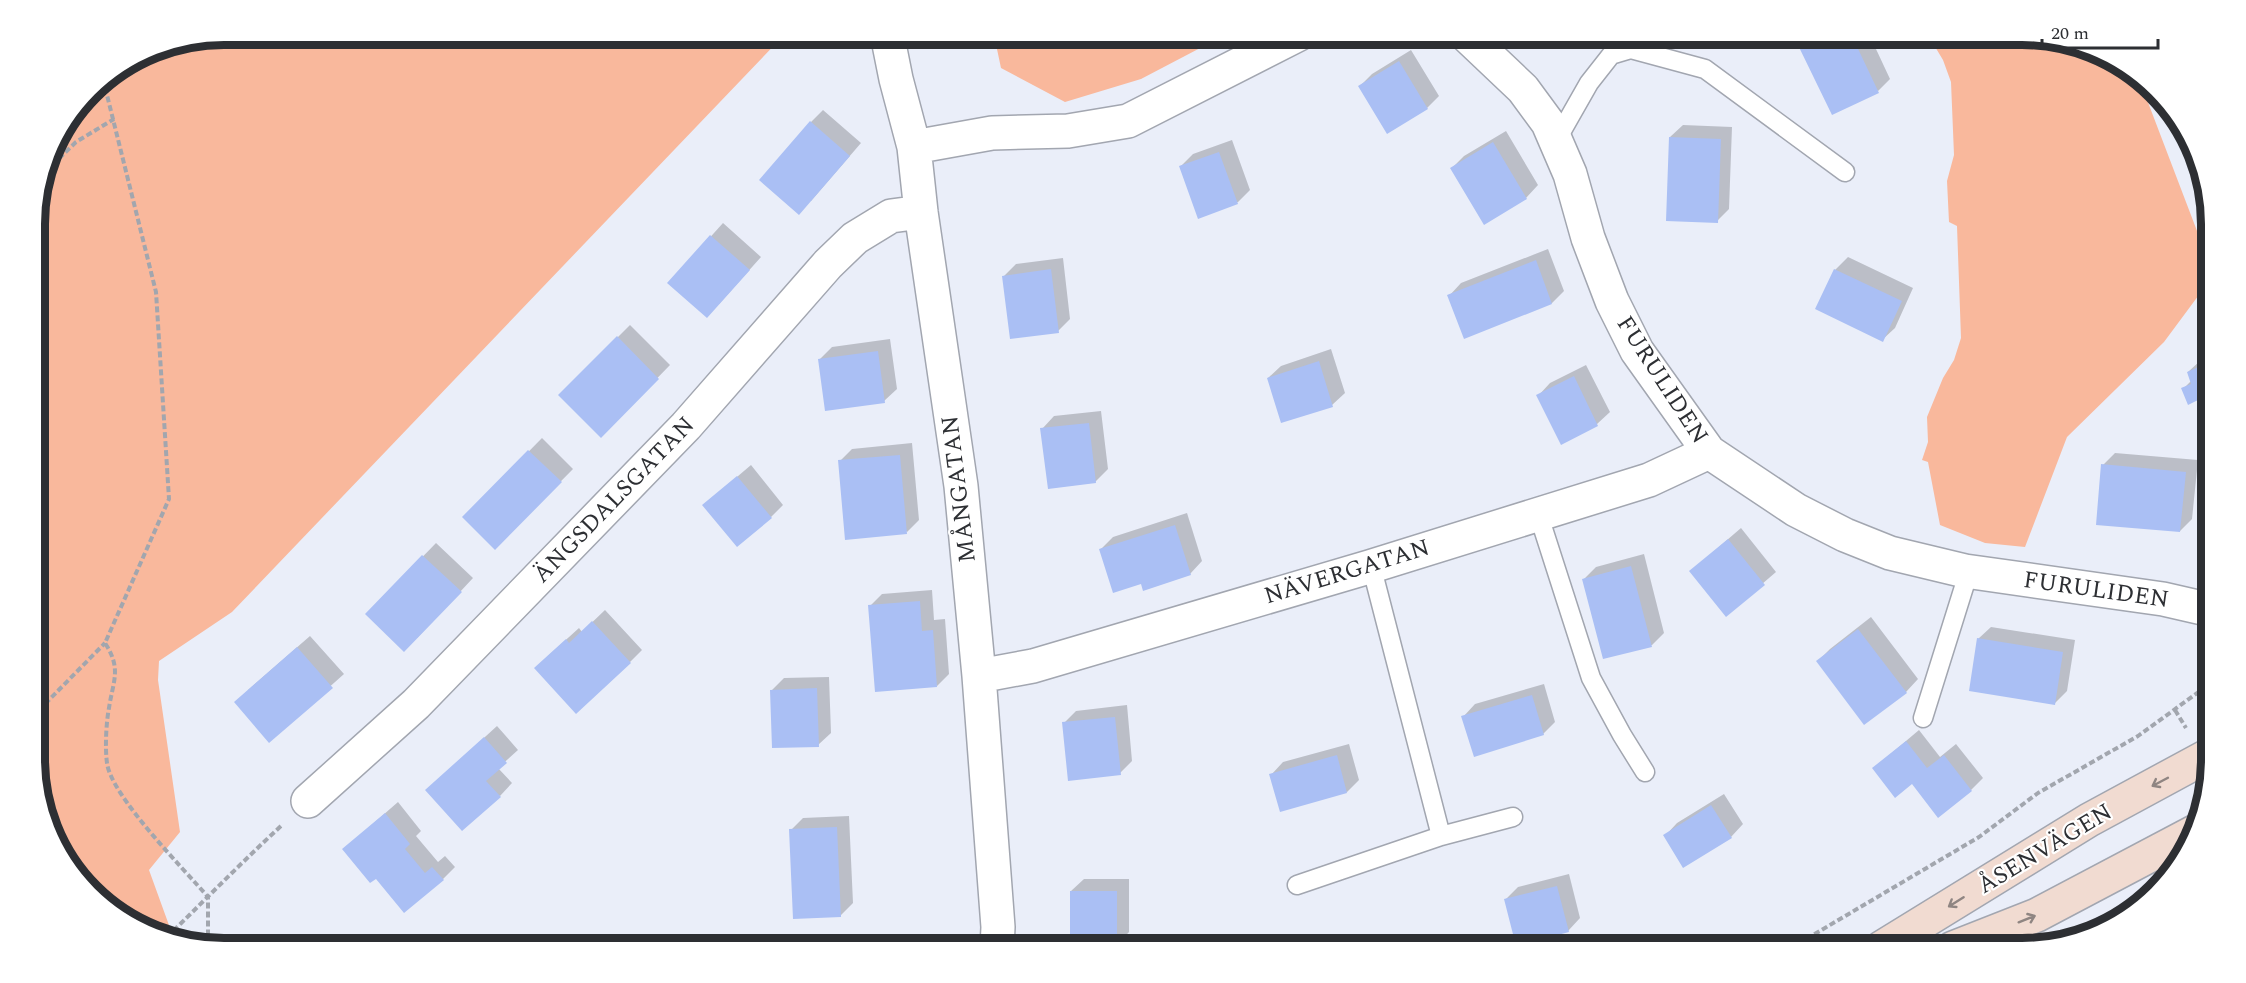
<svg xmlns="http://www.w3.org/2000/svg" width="2246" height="983" font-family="Spectral,serif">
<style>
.green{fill:#f9b89c}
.shadow{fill:#0003}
.building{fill:#aabff4}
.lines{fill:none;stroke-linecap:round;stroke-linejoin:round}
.lane-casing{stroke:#a2a6b0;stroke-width:21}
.street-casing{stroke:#a2a6b0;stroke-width:36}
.secondary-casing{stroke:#a2a6b0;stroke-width:36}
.path{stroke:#a2a6ae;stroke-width:4;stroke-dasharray:6 3;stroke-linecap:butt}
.lane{stroke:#fff;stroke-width:18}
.street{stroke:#fff;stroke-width:33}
.secondary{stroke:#f1dbd1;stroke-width:33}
.oneway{stroke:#8f8582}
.labels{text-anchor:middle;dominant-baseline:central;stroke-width:4.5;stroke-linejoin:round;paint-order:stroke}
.street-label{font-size:24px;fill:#2d2f33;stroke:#fff}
.rim{fill:none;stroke:#2d2f33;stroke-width:8}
</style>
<rect width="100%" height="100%" fill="#eaeef9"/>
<path class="green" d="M224,34L784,35L232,612L159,661L158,680L180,832L149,870L174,939L152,934L74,875L36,784L35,211L54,140L99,82L152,49Z
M994,35V34L1225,35L1141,79L1065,102L1001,68Z
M1928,35H2022L2094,49L2141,84L2210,265V280L2164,342L2067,437L2025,547L1985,543L1940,525L1928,462L1922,460L1928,442L1927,417L1943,378L1954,360L1961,338L1957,226L1949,222L1947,181L1954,155L1951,82L1943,60Z"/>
<path class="shadow" d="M1805,34H1869L1890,79L1878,91L1798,41Z
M1411,50L1439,96L1427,108L1360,86L1372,74Z
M823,110L861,143L811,201V122Z
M1683,125L1732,127L1729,209L1717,221L1670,137Z
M1506,131L1538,185L1526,198L1452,168L1464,156Z
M1232,140L1250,190L1238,202L1199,217L1180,167L1193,154Z
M723,223L761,257L719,304L669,283Z
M1548,249L1564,291L1552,303L1465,337L1449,296L1461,283Z
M1848,257L1913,288L1895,328L1882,340L1835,270Z
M1063,258L1070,319L1058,331L1004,276L1016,264Z
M630,325L670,365L601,436L560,395Z
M890,339L897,389L884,401L819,360L832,347Z
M1331,349L1345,393L1332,405L1268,378L1281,366Z
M2210,356L2211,426L2199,398L2183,389L2192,380L2188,372L2201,360Z
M1586,365L1610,412L1597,424L1561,443L1538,396L1550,383Z
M1101,411L1108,469L1095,482L1042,429L1054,416Z
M542,438L573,469L495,548L464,517Z
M912,443L919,520L907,532L840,461L852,449Z
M2115,453L2198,460L2192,519L2180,531L2103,465Z
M751,465L783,505L771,517L704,505Z
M1187,513L1202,561L1190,574L1141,582L1101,549L1113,537Z
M1741,528L1776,572L1726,615L1691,571Z
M436,543L473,578L417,638L367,614Z
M1644,554L1664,633L1652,645L1604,658L1584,579L1596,567Z
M932,590L934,620L945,619L949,674L937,686L870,606L882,594Z
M605,610L642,650L630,662L548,656L579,628L582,632Z
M1871,617L1918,679L1906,692L1865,723L1818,661L1830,649Z
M1991,627L2075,640L2067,691L2055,703L1978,639Z
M310,636L344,674L269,741L248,690Z
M829,677L831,733L818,745L771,691L784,678Z
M1544,684L1555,722L1543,734L1463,717L1475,704Z
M1127,705L1132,761L1120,773L1064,723L1076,711Z
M497,726L518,750L498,768L512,783L500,796L440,778Z
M1919,730L1940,757L1956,744L1983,778L1971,790L1912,782L1874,768Z
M1349,744L1359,780L1347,792L1271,775L1283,762Z
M1724,794L1743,824L1731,837L1665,836L1677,823Z
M398,802L421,831L416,836L438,862L445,856L455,867L443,879L376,877L344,849Z
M849,816L853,903L840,916L791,830L803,818Z
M1569,874L1580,918L1568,931L1505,900L1518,887Z
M1084,879H1129V932L1117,945L1071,891Z
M336,941L350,948H328Z"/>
<path class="building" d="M1810,34H1851L1879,93L1832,115L1796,41Z
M1399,61L1428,109L1387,134L1358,86Z
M810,121L850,156L799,215L759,180Z
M1669,137L1721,139L1718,223L1666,221Z
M1493,142L1527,199L1484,225L1450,168Z
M1219,152L1238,204L1198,219L1179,166Z
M710,235L750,270L707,318L667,283Z
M1536,260L1552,304L1464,339L1447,295Z
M1051,269L1059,333L1010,339L1002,276Z
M1834,269L1902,301L1883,342L1815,309Z
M617,336L659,379L601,438L558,395Z
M878,351L885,403L825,411L818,359Z
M1319,361L1333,407L1281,423L1267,378Z
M2210,362L2211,430L2198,400L2188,405L2181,388L2191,384L2187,372Z
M1574,376L1598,426L1561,445L1536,395Z
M1089,423L1096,483L1048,489L1040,428Z
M528,450L562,482L495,550L462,517Z
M900,455L907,534L845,540L838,460Z
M2101,464L2186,472L2180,532L2096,525Z
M737,476L772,518L737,547L702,505Z
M1175,525L1191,575L1143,591L1141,584L1113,593L1099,549Z
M1728,539L1765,585L1726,617L1689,571Z
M422,555L462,592L404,652L365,614Z
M1631,566L1652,647L1603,659L1582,579Z
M920,601L922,631L933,630L937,687L875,692L868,605Z
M592,621L631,663L576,714L534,668L566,639L569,643Z
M1858,629L1907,693L1864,725L1816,661Z
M1977,638L2063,652L2055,705L1969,691Z
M297,647L333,688L269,743L234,702Z
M817,688L819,747L772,748L770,690Z
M1532,695L1544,735L1474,757L1461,716Z
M1115,717L1121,775L1068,781L1062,722Z
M484,737L507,763L486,781L501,797L462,831L425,790Z
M1906,741L1927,768L1944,755L1972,791L1938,818L1912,784L1895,798L1872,768Z
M1337,755L1347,793L1280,812L1269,774Z
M1711,805L1732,838L1683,868L1663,835Z
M385,813L410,844L405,849L425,873L432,867L444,880L404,913L376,879L370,883L342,849Z
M837,827L841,917L793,919L789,829Z
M1557,886L1569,932L1516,946L1504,899Z
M1070,891H1117V946H1070Z"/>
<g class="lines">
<defs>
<path id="lane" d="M1556,141L1589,83L1611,55L1631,49L1705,69L1845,172
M1538,513L1591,678L1622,735L1645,772
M1371,565L1441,836
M1923,718L1969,571
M1297,885L1441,836L1513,817"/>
<path id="street" d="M887,34L896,79L914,147L921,212L961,486L979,676L998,927L997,948
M1465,34L1523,89L1548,123L1570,174L1588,238L1612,301L1637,351L1709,452L1796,510L1845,535L1890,553L1965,571L2163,599L2211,610
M914,147L992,133L1068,131L1128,121L1299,34
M979,676L1033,666L1369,567L1649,480L1709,452
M308,801L416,704L686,426L828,264L855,238L891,216L921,212"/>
<path id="secondary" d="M1881,948L2089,820L2211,754
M1953,948L2037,915L2198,830"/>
</defs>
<use href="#lane" class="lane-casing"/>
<use href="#street" class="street-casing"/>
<use href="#secondary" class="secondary-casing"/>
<path class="path" d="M103,79L156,292L169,499L105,643C122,669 113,681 109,708C106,723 105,749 107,763C111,796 184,869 208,897V945
M46,171L76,142L114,119
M36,705L46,703L105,643
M2175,710L2186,728
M2104,924L2124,917
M167,937C205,900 242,862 281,826
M1791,948L1979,837L2038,793L2138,736L2211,683"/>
<use href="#lane" class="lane"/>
<use href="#street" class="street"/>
<use href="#secondary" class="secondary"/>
</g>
<defs><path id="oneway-shaft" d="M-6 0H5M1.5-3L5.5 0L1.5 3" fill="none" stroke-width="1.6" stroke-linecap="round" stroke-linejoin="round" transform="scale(1.5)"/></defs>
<g class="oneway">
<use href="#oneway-shaft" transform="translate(2160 782) rotate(152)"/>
<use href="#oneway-shaft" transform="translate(1956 902) rotate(148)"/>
<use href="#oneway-shaft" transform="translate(2027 919) rotate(-22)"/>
</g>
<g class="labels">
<g class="street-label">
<text transform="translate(1662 380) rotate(57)">FURULIDEN</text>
<text transform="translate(959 489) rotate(-97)">MÅNGATAN</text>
<text transform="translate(614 500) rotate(-46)">ÄNGSDALSGATAN</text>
<text transform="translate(1347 572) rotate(-17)">NÄVERGATAN</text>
<text transform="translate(2096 590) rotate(8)">FURULIDEN</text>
<text transform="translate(2045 849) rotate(-31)">ÅSENVÄGEN</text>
</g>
</g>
<path d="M0 0H2246V983H0ZM224 45H2022A179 179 0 0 1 2201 224V759A179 179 0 0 1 2022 938H224A179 179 0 0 1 45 759V224A179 179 0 0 1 224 45Z" fill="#fff" fill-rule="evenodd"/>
<path class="rim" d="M224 45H2022A179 179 0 0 1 2201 224V759A179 179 0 0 1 2022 938H224A179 179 0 0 1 45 759V224A179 179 0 0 1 224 45Z"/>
<path d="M2042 39v9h116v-9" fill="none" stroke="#2d2f33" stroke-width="3"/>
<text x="2051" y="39" font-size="18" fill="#2d2f33" stroke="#ffffff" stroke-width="4.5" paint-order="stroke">20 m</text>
</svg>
